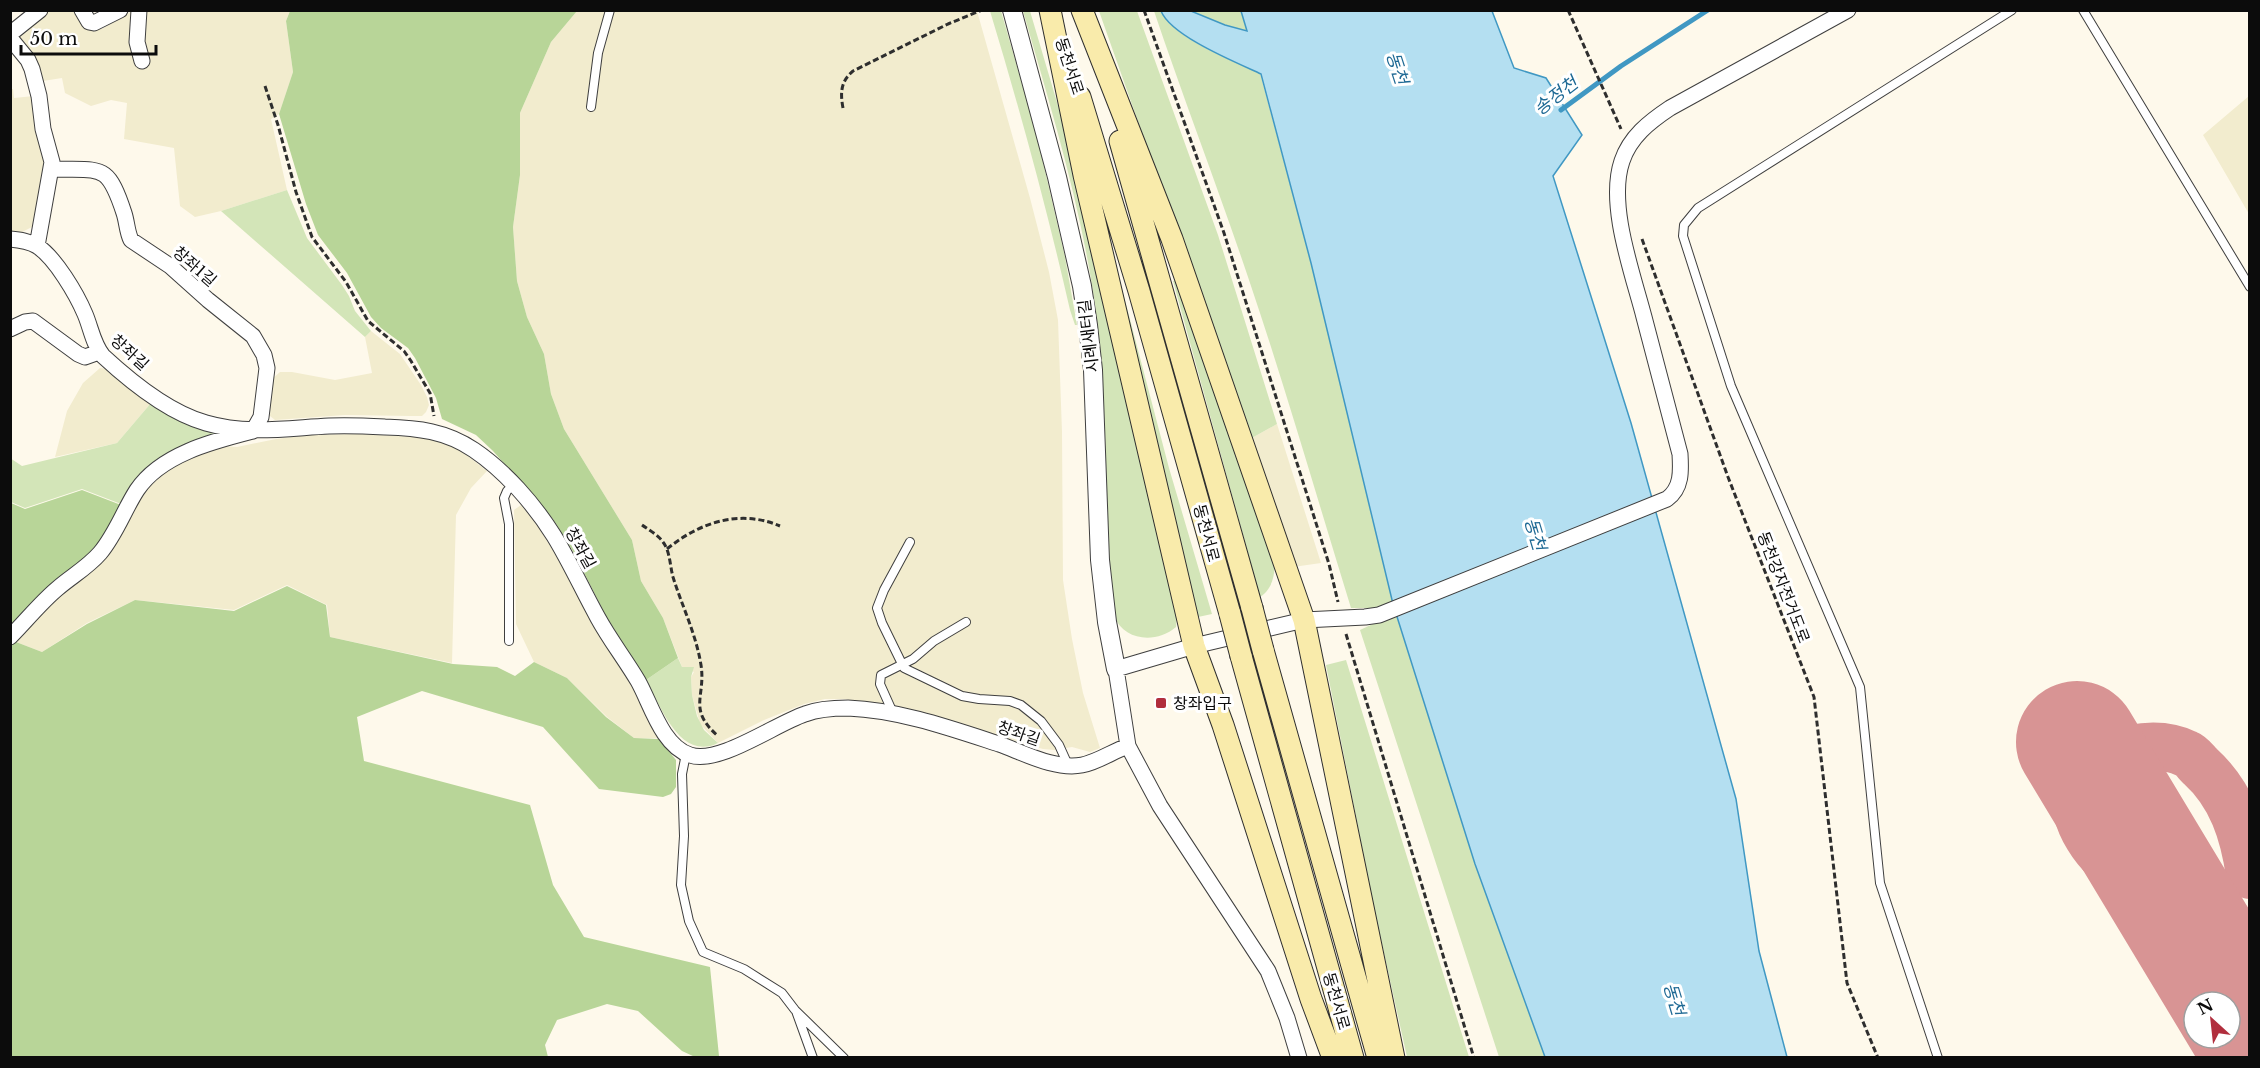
<svg xmlns="http://www.w3.org/2000/svg" width="2260" height="1068" font-family="'Libre Baskerville','Noto Sans KR',serif">
<style>
.farmland{fill:#f2ecce}
.green{fill:#d3e5b8}
.forest{fill:#b8d598}
.water{fill:#b4dff1;stroke:#4098c3;stroke-width:1.5}
.lines{fill:none;stroke-linecap:round;stroke-linejoin:round}
.stream{stroke:#4098c3;stroke-width:5}
.taxiway{stroke:#d89494;stroke-width:48}
.runway{stroke:#d89494;stroke-width:122}
.service-casing{stroke:#3f3f3f;stroke-width:10}
.minor-casing{stroke:#3f3f3f;stroke-width:17}
.tertiary-casing{stroke:#3f3f3f;stroke-width:20}
.secondary-casing{stroke:#2e2e2e;stroke-width:23}
.path{stroke:#2e2e2e;stroke-width:3;stroke-dasharray:6 3;stroke-linecap:butt}
.service{stroke:#fff;stroke-width:8}
.minor{stroke:#fff;stroke-width:15}
.tertiary{stroke:#fff;stroke-width:18}
.secondary{stroke:#f9ebab;stroke-width:21}
.secondary-bridge-casing{stroke:#2e2e2e;stroke-width:23;stroke-linecap:butt}
.secondary-bridge{stroke:#f9ebab;stroke-width:21}
.poi-dot{fill:#b12e3d;stroke:#fff;stroke-width:2}
.labels{text-anchor:middle;dominant-baseline:central;stroke-width:6;stroke-linejoin:round;paint-order:stroke}
.street-label{font-size:16px;fill:#0c0c0c;stroke:#fff}
.poi-label{font-size:16px;fill:#0c0c0c;stroke:#fff;text-anchor:start}
.water-label{font-size:18px;font-style:italic;fill:#1e6994;stroke:#fff}
</style>
<rect width="100%" height="100%" fill="#fef9eb"/>
<path class="farmland" d="M48,11H76L90,29H102L132,11H290L286,21L293,72L279,114L271,119L287,190L221,211L195,217L180,206L174,148L124,139L127,103L111,100L91,106L65,93L62,78L43,81L32,54L18,36Z
M577,11H977L1030,198L1049,272L1058,320L1062,432L1063,580L1072,639L1083,693L1100,748L1090,752L1072,747L1054,750L1043,749L909,709L845,699H825L804,704L764,720L718,743L700,724L692,695L691,677L694,672L682,667L663,618L641,581L632,540L564,429L551,394L544,354L527,317L517,281L513,227L520,175V113L551,42Z
M10,89H13L14,98L34,96L47,167L37,221L32,227L22,232L11,234Z
M2249,96V214L2203,135Z
M371,331L400,354L421,385L427,397L429,405L426,412L422,416H411L345,415L275,420L270,416L271,380L280,372H292L335,380L372,373L365,337Z
M100,368L108,369L151,403L117,443L55,457L67,411L83,383Z
M1277,424L1321,563L1293,567L1250,439Z
M361,434L434,438L460,450L487,471L471,488L456,515L452,663L330,637L327,605L287,585L234,610L135,600L87,623L42,652L16,642L131,512L155,478L180,461L220,446L237,447L276,439L307,435Z
M521,505L539,528L558,559L592,623L633,688L658,738H634L607,717L567,678L534,662L516,624L514,510Z"/>
<path class="green" d="M990,11H1001L1037,136L1065,257L1077,325H1075L1070,310C1047,209 1020,110 990,11Z
M1023,11H1030L1069,143L1177,617L1176,627C1156,644 1124,641 1114,616C1104,518 1109,418 1097,320C1084,215 1052,112 1023,11Z
M1099,11H1137L1218,235L1277,424L1250,439Z
M1154,11H1161C1171,37 1235,62 1260,73L1311,263L1393,604L1475,864L1545,1057H1499L1360,630L1377,622L1391,604L1373,608H1351C1317,498 1285,386 1248,277C1218,188 1184,100 1154,11Z
M1191,11H1241L1247,31L1225,25Z
M287,190L307,238L342,285L349,296L355,311L371,331L365,337L221,211Z
M1111,247L1169,468L1212,614L1198,617Z
M1177,280L1275,564C1274,578 1272,589 1260,597L1173,281Z
M151,403L175,419L217,434L181,449L121,504L82,489L25,508L11,502L10,458L22,466L117,443Z
M678,658L682,667H694L691,677L692,695L697,716L704,730L718,743C680,762 660,705 646,680Z
M1346,660L1469,1057H1407L1374,908L1326,665Z"/>
<path class="forest" d="M290,11H577L551,42L520,113V175L513,227L517,281L527,317L544,354L551,394L564,429L632,540L641,581L663,618L678,658L646,680L606,616L574,553L553,519L493,451L476,435L442,419L436,398L415,358L408,348L381,328L371,317L347,273L318,235L306,204L279,114L293,72L286,21Z
M82,490L121,505L97,549L11,628V503L25,509Z
M287,586L326,605L330,637L453,664L497,667L515,676L534,662L567,678L606,717L634,738L659,739L676,760V787L671,794L663,797L599,789L543,727L422,691L357,717L364,761L530,805L553,885L584,937L710,967L719,1056L695,1057L682,1051L638,1011L607,1004L557,1020L545,1045L548,1057H11L10,637L16,642L42,652L87,624L135,600L234,611Z"/>
<path class="water" d="M1161,11H1191L1225,25L1247,31L1241,11H1492L1514,68L1546,78L1582,135L1553,176L1631,423L1736,799L1759,951L1787,1057H1545L1475,864L1393,604L1311,263L1261,74C1235,62 1171,36 1161,11Z"/>
<g class="lines">
<path class="stream" d="M1561,110L1621,66L1708,10"/>
<path class="taxiway" d="M2216,973C2195,949 2176,922 2153,900C2131,879 2104,864 2088,837C2079,823 2072,802 2078,785C2079,782 2084,777 2086,774C2107,748 2156,739 2187,754C2192,756 2196,762 2200,766C2232,795 2244,833 2250,875"/>
<path class="runway" d="M2077,742L2250,1029"/>
<defs>
<path id="service" d="M2083,10L2250,287
M591,107L598,53L610,10
M910,542L884,590L877,608L882,623L904,668L962,696L979,699L1010,701L1021,705L1041,721L1059,745L1068,765
M509,641V524L504,498L507,491L513,485
M893,713L880,684L881,675L913,659L934,641L966,622
M686,754L682,774L684,836L681,885L689,921L703,952L744,969L782,993L795,1010L844,1058
M796,1011L813,1058
M1938,1058L1880,883L1860,687L1731,386L1683,236L1684,225L1698,208L2012,10"/>
<path id="minor" d="M82,10L89,22L94,23L120,10
M139,10L137,42L142,61
M10,34L40,10
M10,38L28,60L32,69L39,96L43,129L52,162L37,246
M10,239C20,240 29,241 37,246C55,257 77,295 85,314C91,328 93,344 103,356C130,381 170,413 206,423C247,435 288,428 329,426C348,425 367,426 385,427C418,428 446,431 474,450C505,471 534,504 554,536C570,562 583,591 598,618C610,640 625,659 638,681C651,704 662,746 690,755C719,765 775,724 805,714C818,709 834,708 848,708C899,710 950,728 999,744C1024,753 1055,770 1082,765C1098,762 1113,751 1128,746
M10,329L25,322L33,321L78,354L85,357L99,352
M10,637C26,621 41,602 58,588C72,576 88,567 100,553C116,534 124,510 137,490C161,454 214,441 253,431L261,417L267,368L264,355L253,336L208,300L170,266L131,240C127,232 127,222 124,213C107,161 101,171 52,169
M1299,1058L1287,1018L1268,971L1160,806L1128,746L1116,669L1194,646L1304,620L1365,617L1379,615L1667,499C1682,488 1681,471 1680,454C1668,409 1656,363 1644,317C1633,274 1607,205 1622,161C1630,137 1649,122 1670,108L1848,10"/>
<path id="tertiary" d="M1012,10L1057,177L1082,286L1088,325L1093,370L1100,560L1107,622L1116,669"/>
<path id="secondary" d="M1050,10L1084,175L1194,646L1223,725L1311,999L1333,1058
M1082,10L1172,239L1304,620L1394,1058
M1080,97L1139,291L1230,614
M1120,141L1252,608
M1263,650L1378,1058
M1241,656L1353,1058"/>
</defs>
<use href="#service" class="service-casing"/>
<use href="#minor" class="minor-casing"/>
<use href="#tertiary" class="tertiary-casing"/>
<use href="#secondary" class="secondary-casing"/>
<path class="path" d="M1144,10L1224,233L1329,564L1338,602
M1568,10L1621,129
M265,86L278,125L296,192L312,237L346,282L368,321L404,351L411,361L430,393L434,416
M843,108C840,92 841,81 853,71L948,24L982,10
M1642,239L1728,477L1814,697L1847,983L1878,1058
M642,525C649,530 658,535 663,542C670,551 670,566 673,577C682,606 696,634 701,665C706,697 687,709 718,736
M667,549C700,522 740,509 780,526
M1346,634L1474,1058"/>
<use href="#service" class="service"/>
<use href="#minor" class="minor"/>
<use href="#tertiary" class="tertiary"/>
<use href="#secondary" class="secondary"/>
<defs>
<path id="secondary-bridge" d="M1252,608L1263,650
M1230,614L1241,656"/>
</defs>
<use href="#secondary-bridge" class="secondary-bridge-casing"/>
<use href="#secondary-bridge" class="secondary-bridge"/>
</g>
<rect class="poi-dot" x="1155" y="697" width="12" height="12" rx="3"/>
<g class="labels">
<g class="street-label">
<text transform="translate(1070 66) rotate(72)">동천서로</text>
<text transform="translate(195 266) rotate(41)">창좌1길</text>
<text transform="translate(1088 336) rotate(-97)">시례새터길</text>
<text transform="translate(130 352) rotate(42)">창좌길</text>
<text transform="translate(1207 533) rotate(75)">동천서로</text>
<text transform="translate(581 548) rotate(61)">창좌길</text>
<text transform="translate(1784 587) rotate(69)">동천강자전거도로</text>
<text transform="translate(1019 733) rotate(19)">창좌길</text>
<text transform="translate(1337 1001) rotate(74)">동천서로</text>
</g>
<g class="poi-label">
<text x="1173" y="703">창좌입구</text>
</g>
<g class="water-label">
<text transform="translate(1397 68) rotate(72)">동천</text>
<text transform="translate(1556 96) rotate(-38)">송정천</text>
<text transform="translate(1535 534) rotate(73)">동천</text>
<text transform="translate(1674 999) rotate(73)">동천</text>
</g>
</g>
<rect width="2260" height="1068" fill="none" stroke="#0c0c0c" stroke-width="24"/>
<g transform="translate(2212 1020) rotate(333)"><circle r="28" fill="#ffffff" stroke="#9e9e9e" stroke-width="1.5"/>
<path d="M0-4.5L10 22L0 15L-10 22Z" fill="#b12e3d"/>
<text y="-9" font-size="16" font-weight="bold" text-anchor="middle" fill="#0c0c0c">N</text>
</g>
<path d="M21 45v9h135v-9" fill="none" stroke="#0c0c0c" stroke-width="3"/>
<text x="30" y="45" font-size="18" fill="#0c0c0c" stroke="#ffffff" stroke-width="4.5" paint-order="stroke">50 m</text>
</svg>
